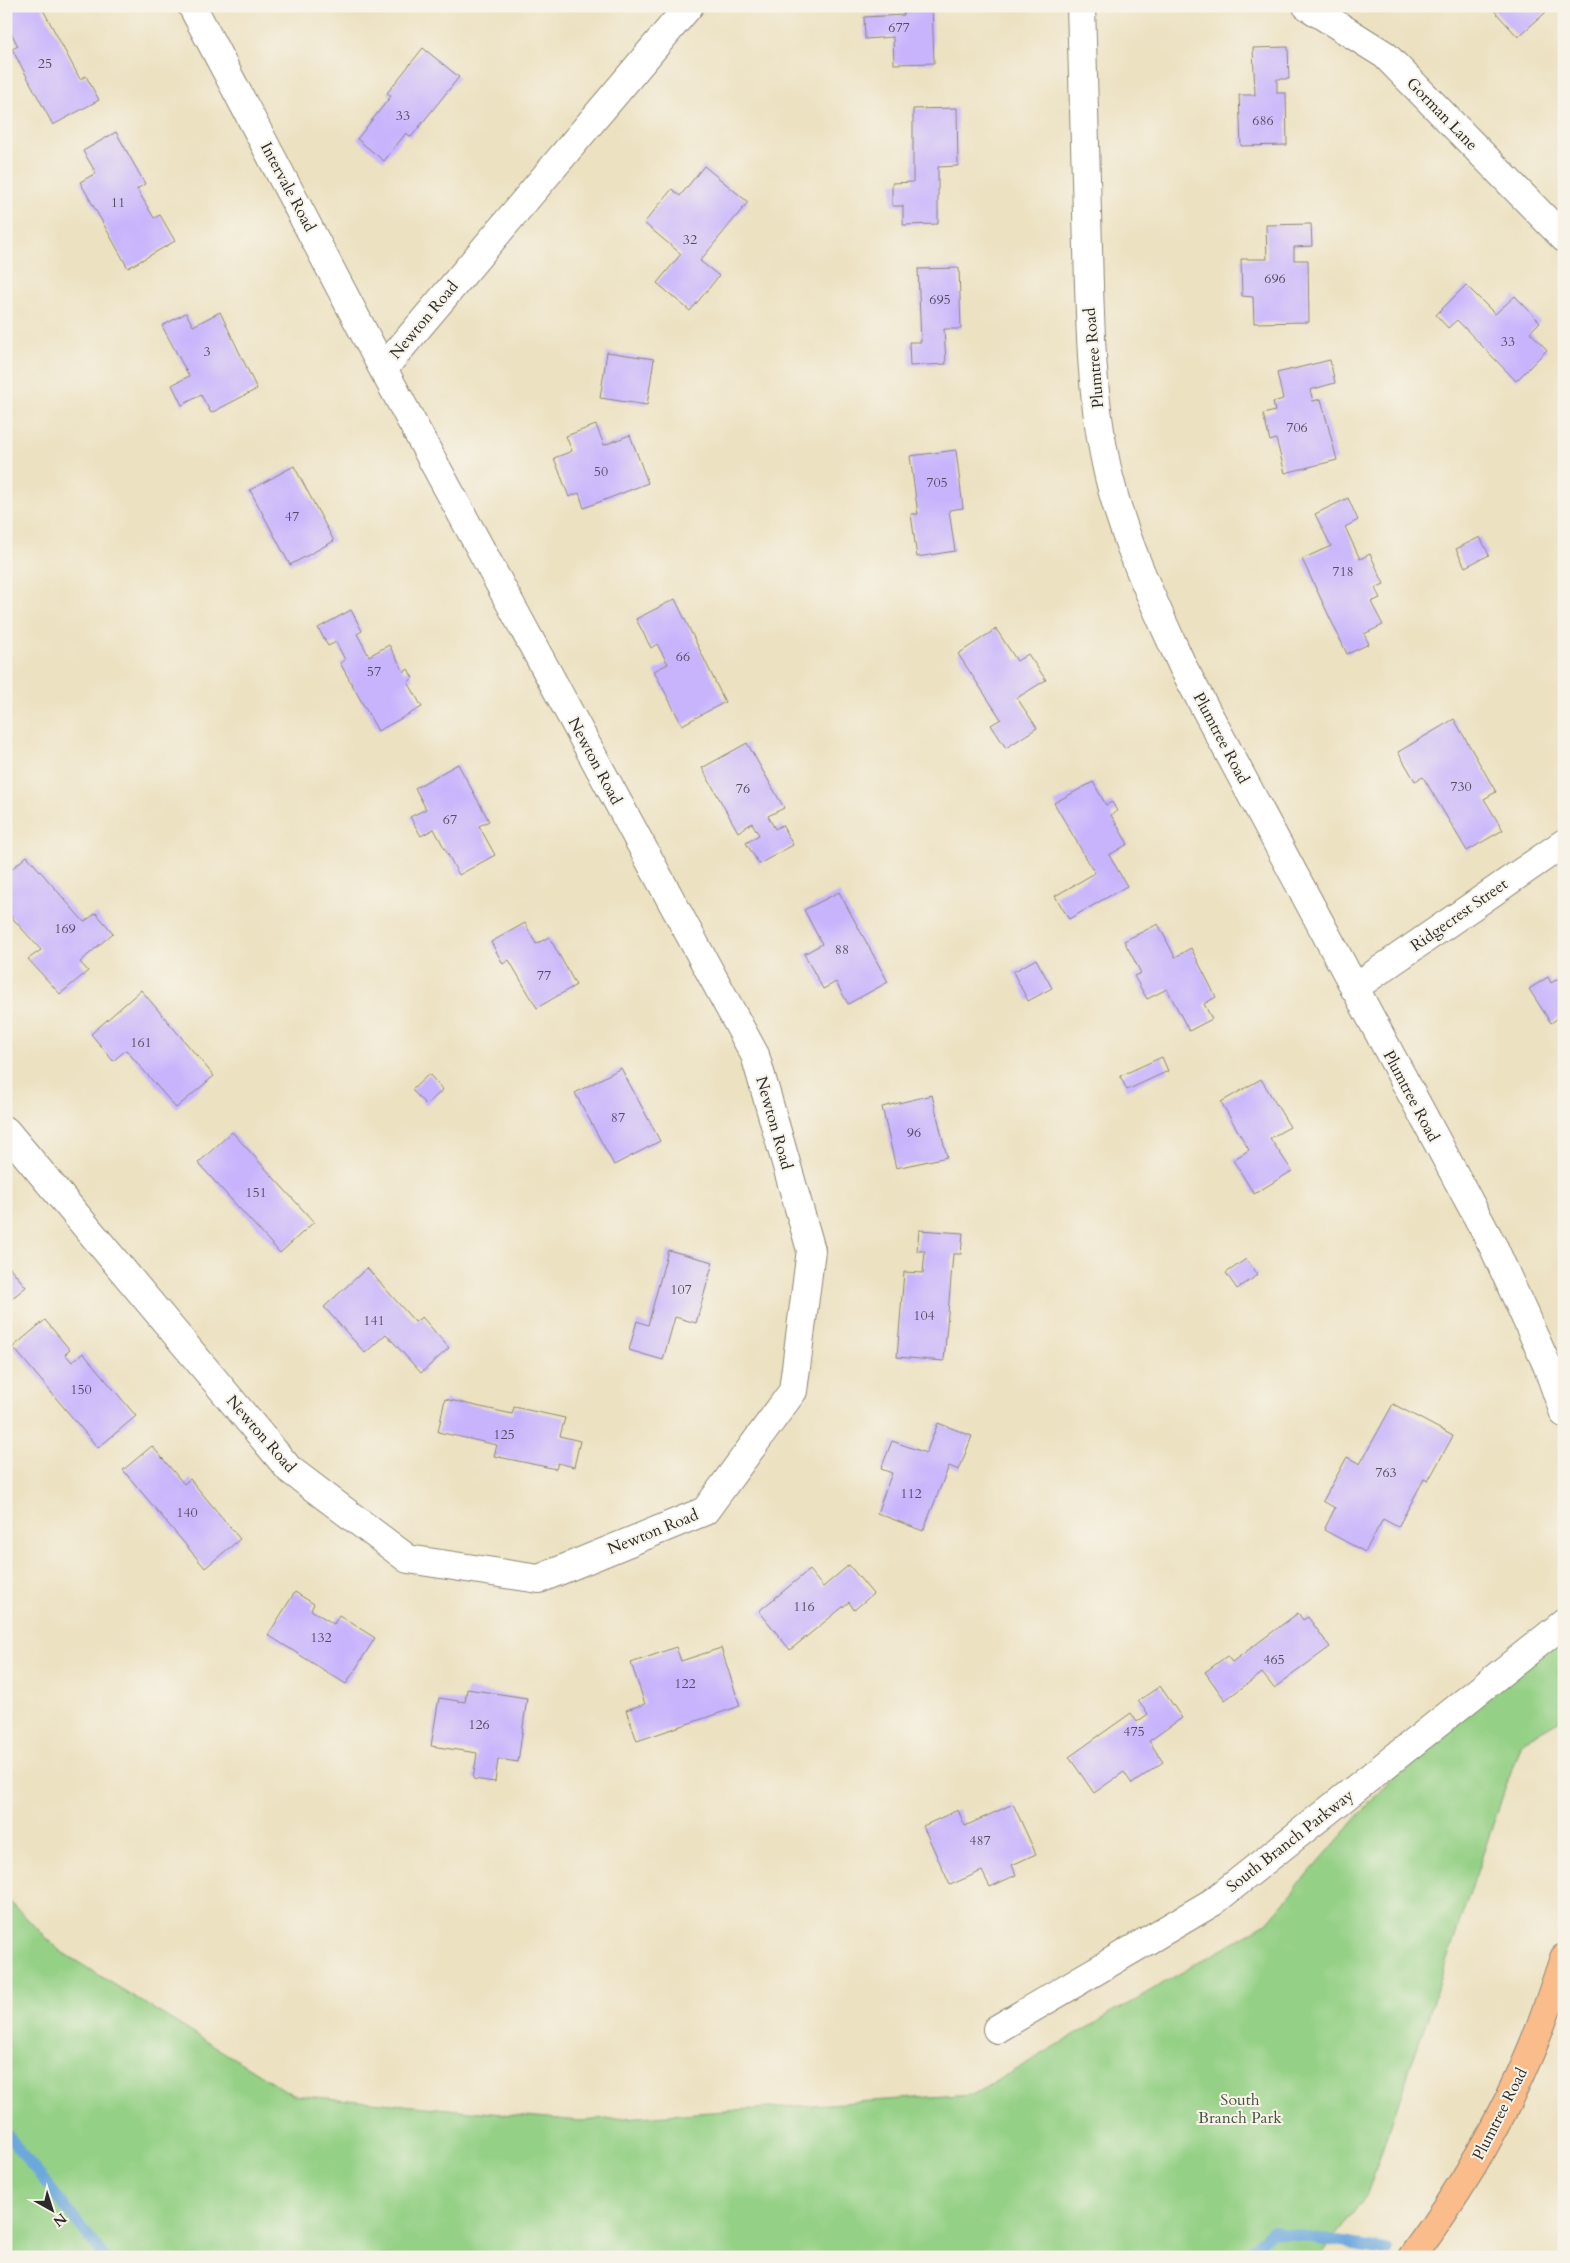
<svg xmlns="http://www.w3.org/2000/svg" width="1570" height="2263" font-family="Cardo,serif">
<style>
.green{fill:#94d085;stroke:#607e58}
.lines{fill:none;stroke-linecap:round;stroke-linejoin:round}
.stream{stroke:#6da8dd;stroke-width:11}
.building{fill:#c7b4fd}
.minor-casing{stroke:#8c8676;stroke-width:30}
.major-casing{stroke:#8c8676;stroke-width:30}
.minor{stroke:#fff;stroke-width:28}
.major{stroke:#f9bc8a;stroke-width:28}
.labels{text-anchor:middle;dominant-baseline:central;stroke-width:4;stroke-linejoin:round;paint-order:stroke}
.number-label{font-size:14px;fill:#524d60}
.street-label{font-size:16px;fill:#2b2b2b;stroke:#f7f3e8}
.park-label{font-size:16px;fill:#455442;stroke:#f7f3e8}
</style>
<rect width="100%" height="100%" fill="#f7f3e8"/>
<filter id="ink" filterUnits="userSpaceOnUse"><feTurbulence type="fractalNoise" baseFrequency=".02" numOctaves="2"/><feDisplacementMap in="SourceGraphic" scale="10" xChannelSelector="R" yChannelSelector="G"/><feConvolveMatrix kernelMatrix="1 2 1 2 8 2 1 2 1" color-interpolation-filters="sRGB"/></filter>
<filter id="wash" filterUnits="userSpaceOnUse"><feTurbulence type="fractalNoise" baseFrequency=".0096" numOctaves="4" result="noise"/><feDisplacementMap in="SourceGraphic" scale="20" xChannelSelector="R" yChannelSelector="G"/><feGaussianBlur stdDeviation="1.12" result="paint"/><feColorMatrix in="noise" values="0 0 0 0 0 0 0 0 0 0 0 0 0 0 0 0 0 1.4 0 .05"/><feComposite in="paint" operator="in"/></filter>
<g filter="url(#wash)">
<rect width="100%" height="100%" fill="#ece1c1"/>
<path class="green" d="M1564,1636V1718L1521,1742L1367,2195L1319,2257H6V1898L60,1951L293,2095L580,2121L974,2094L1266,1923L1463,1695Z"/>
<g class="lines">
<path class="stream" d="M6,2133L105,2257
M1243,2257L1272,2231L1389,2250"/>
</g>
<g id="blocks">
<path class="building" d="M6,6H41L80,79L86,76L99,100L53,125L12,49L18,46L6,23Z
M903,6H932L934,63L894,64L893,37L865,39L864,17L904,15Z
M1490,6H1553L1518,37Z
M1288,47L1289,79H1277V93H1286L1287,145L1241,146L1239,95H1255L1253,48Z
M423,48L459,77L411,137L406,133L384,161L357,139L391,96L387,93Z
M957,108L958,166L938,167V224L903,225V206H892V183L913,182V109Z
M116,132L145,184L137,189L154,218L160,215L175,241L128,268L80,182L96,173L83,151Z
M704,166L748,202L700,261L719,276L690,311L657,283L681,254L644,223L672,189L680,196Z
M1311,224L1312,246L1294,247V260H1308L1309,322L1254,323L1253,297L1242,296L1241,259H1267L1266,225Z
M959,268L961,329H944L946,364L910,366L909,342H921L918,269Z
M1466,285L1495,314L1515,296L1540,322L1530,332L1547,350L1516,381L1457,320L1448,328L1436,315Z
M220,312L257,389L211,413L201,395L182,405L172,385L189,376L162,326L186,313L193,326Z
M607,352L654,359L647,405L600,398Z
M1330,360L1335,383L1310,390L1313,401L1321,399L1337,460L1285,473L1276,439L1270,441L1263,414L1275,411L1273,402L1283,399L1277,373Z
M596,425L604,445L630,435L648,483L584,508L579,493L569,497L554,458L572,451L566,436Z
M956,450L963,508L949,510L955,551L917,557L911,514H918L910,456Z
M294,466L334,541L290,565L250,490Z
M1348,498L1358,520L1345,527L1360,559L1370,554L1384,584L1375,588L1380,598L1371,602L1383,625L1364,634L1369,644L1347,654L1302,559L1331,546L1315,514Z
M1480,537L1489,555L1465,567L1456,549Z
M675,599L725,702L682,725L654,671L668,664L657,644L651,648L636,619Z
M351,610L362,631L357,634L369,656L389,645L404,672L408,669L413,678L408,682L422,707L378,731L340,663L345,660L336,642L328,646L318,628Z
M996,629L1017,661L1028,654L1046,680L1017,698L1037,728L1006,748L991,725L1001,719L958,654Z
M1454,719L1496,792L1484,799L1503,830L1467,851L1423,777L1415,781L1398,752Z
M747,743L784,808L768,816L775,829L782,825L793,845L759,864L746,843L759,835L752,823L738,832L702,768Z
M458,764L489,821L479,826L495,855L459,875L434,829L421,836L410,817L426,809L415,788Z
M1093,782L1106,805L1112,802L1117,811L1111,815L1128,844L1109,855L1127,886L1069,919L1055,896L1095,873L1054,803Z
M27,856L84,922L96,913L113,933L80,962L88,971L60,994L28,959L41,950L6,911V874Z
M839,892L888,982L848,1004L836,982L823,989L804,954L822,944L804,910Z
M525,923L536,944L549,937L576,985L537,1008L509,960L503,964L491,942Z
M1158,924L1175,957L1191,948L1216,997L1204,1004L1212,1019L1189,1031L1167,989L1147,999L1134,976L1141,973L1124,941Z
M1036,959L1052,988L1028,1001L1013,972Z
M1564,975V1020L1561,1016L1551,1023L1529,989L1548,977L1551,983Z
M141,990L214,1076L176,1108L126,1050L113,1061L91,1034Z
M1162,1057L1168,1071L1127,1090L1120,1076Z
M621,1068L660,1141L614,1165L575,1093Z
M429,1074L443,1090L426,1105L412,1090Z
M1261,1079L1290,1127L1270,1138L1292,1171L1254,1194L1233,1160L1249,1150L1221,1102Z
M932,1095L947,1157L896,1168L882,1107Z
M232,1132L314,1222L280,1253L198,1163Z
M919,1230L963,1233L961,1254H953L944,1361L897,1357L904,1272L923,1273L925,1251H917Z
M668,1250L713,1262L696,1323L675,1317L663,1360L629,1350L637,1321L648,1325Z
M1246,1259L1258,1275L1237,1289L1226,1273Z
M6,1263L26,1287L6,1303Z
M367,1268L415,1322L422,1317L449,1348L421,1373L386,1334L365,1353L324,1307Z
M45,1320L70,1350L65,1354L72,1362L83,1353L136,1416L98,1448L13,1347Z
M445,1399L512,1414L514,1407L565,1418L560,1436L580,1441L574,1467L558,1463L556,1469L494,1456L497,1445L438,1432Z
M1393,1404L1453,1436L1428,1481L1424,1479L1398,1527L1383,1519L1365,1552L1324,1530L1335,1508L1323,1501L1347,1457L1360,1464Z
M938,1423L972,1436L959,1470L949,1466L923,1531L877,1513L892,1473L881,1469L892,1441L926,1453Z
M152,1446L184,1484L190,1479L240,1539L205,1568L123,1470Z
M849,1565L873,1594L854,1610L849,1602L790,1650L759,1611L809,1570L823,1587Z
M295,1592L314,1604L311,1610L334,1624L339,1615L375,1638L346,1684L268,1635Z
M1298,1613L1303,1620L1308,1617L1330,1647L1274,1688L1262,1673L1225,1700L1205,1672L1227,1656L1232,1662Z
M676,1647L681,1661L721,1648L740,1706L637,1741L626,1710L645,1704L631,1663Z
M1160,1686L1182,1718L1149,1741L1163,1762L1132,1784L1124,1772L1094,1793L1069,1757L1131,1713L1137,1722L1148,1714L1138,1701Z
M467,1689L527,1698L518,1762L498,1759L495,1782L473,1779L477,1753L431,1746L439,1698L465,1702Z
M1013,1804L1036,1854L1012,1865L1016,1875L990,1887L982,1871L950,1885L923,1826L958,1810L965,1826Z"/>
</g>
</g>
<g filter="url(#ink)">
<use href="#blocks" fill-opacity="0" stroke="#8c8676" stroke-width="1"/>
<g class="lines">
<defs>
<path id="minor" d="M192,6L383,369
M1081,6C1083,87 1086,167 1088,248C1090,325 1091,402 1109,477C1125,544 1155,605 1183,667L1494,1248L1547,1365L1564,1413
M1307,6L1385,55L1564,238
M1354,988L1564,843
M6,1131L289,1469L408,1559L539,1579L705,1511L793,1391L811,1250L755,1055L383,369L689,6
M997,2029L1213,1902L1564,1623"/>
<path id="major" d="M1412,2257C1460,2192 1501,2123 1532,2048C1544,2019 1554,1988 1564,1958"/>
</defs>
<use href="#minor" class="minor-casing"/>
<use href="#major" class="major-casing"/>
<use href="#minor" class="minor"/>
<use href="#major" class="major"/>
</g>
</g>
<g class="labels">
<g class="number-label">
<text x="899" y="27">677</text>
<text x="45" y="63">25</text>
<text x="403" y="115">33</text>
<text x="1263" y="120">686</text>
<text x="118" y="202">11</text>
<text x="690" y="239">32</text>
<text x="1275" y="278">696</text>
<text x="940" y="299">695</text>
<text x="1508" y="341">33</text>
<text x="207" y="351">3</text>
<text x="1297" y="427">706</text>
<text x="601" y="471">50</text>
<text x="937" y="482">705</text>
<text x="292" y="516">47</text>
<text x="1343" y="571">718</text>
<text x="683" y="656">66</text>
<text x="374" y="671">57</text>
<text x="1461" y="786">730</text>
<text x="743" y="788">76</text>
<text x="450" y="819">67</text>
<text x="65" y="928">169</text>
<text x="842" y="949">88</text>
<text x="544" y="975">77</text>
<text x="141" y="1042">161</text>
<text x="618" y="1117">87</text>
<text x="914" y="1132">96</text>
<text x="256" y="1192">151</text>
<text x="681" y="1289">107</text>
<text x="924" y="1315">104</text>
<text x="374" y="1320">141</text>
<text x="81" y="1389">150</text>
<text x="504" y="1434">125</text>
<text x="1386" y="1472">763</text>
<text x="911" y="1493">112</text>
<text x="187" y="1512">140</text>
<text x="804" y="1606">116</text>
<text x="321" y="1637">132</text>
<text x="1274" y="1659">465</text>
<text x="685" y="1683">122</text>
<text x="479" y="1724">126</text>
<text x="1134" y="1731">475</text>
<text x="980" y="1840">487</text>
</g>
<g class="street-label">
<text transform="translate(1442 114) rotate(46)">Gorman Lane</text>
<text transform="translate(288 187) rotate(62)">Intervale Road</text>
<text transform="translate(424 320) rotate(-50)">Newton Road</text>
<text transform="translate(1094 358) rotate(-95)">Plumtree Road</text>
<text transform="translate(1221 738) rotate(62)">Plumtree Road</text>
<text transform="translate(595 761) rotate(62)">Newton Road</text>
<text transform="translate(1459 915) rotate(-35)">Ridgecrest Street</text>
<text transform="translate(1411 1096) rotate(62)">Plumtree Road</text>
<text transform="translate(774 1123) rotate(74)">Newton Road</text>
<text transform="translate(261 1434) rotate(49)">Newton Road</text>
<text transform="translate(653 1532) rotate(-22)">Newton Road</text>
<text transform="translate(1290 1841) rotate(-38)">South Branch Parkway</text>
<text transform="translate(1500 2114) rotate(-63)">Plumtree Road</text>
</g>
<g class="park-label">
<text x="1240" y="2100">South<tspan x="1240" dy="18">Branch Park</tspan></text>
</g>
</g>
<rect width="1570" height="2263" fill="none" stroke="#f7f3e8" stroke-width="25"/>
<g transform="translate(52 2210) rotate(141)" stroke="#f7f3e8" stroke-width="4" paint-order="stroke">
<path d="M0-4L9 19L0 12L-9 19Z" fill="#2b2b2b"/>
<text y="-8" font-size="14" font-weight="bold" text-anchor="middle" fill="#2b2b2b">N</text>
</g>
</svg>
